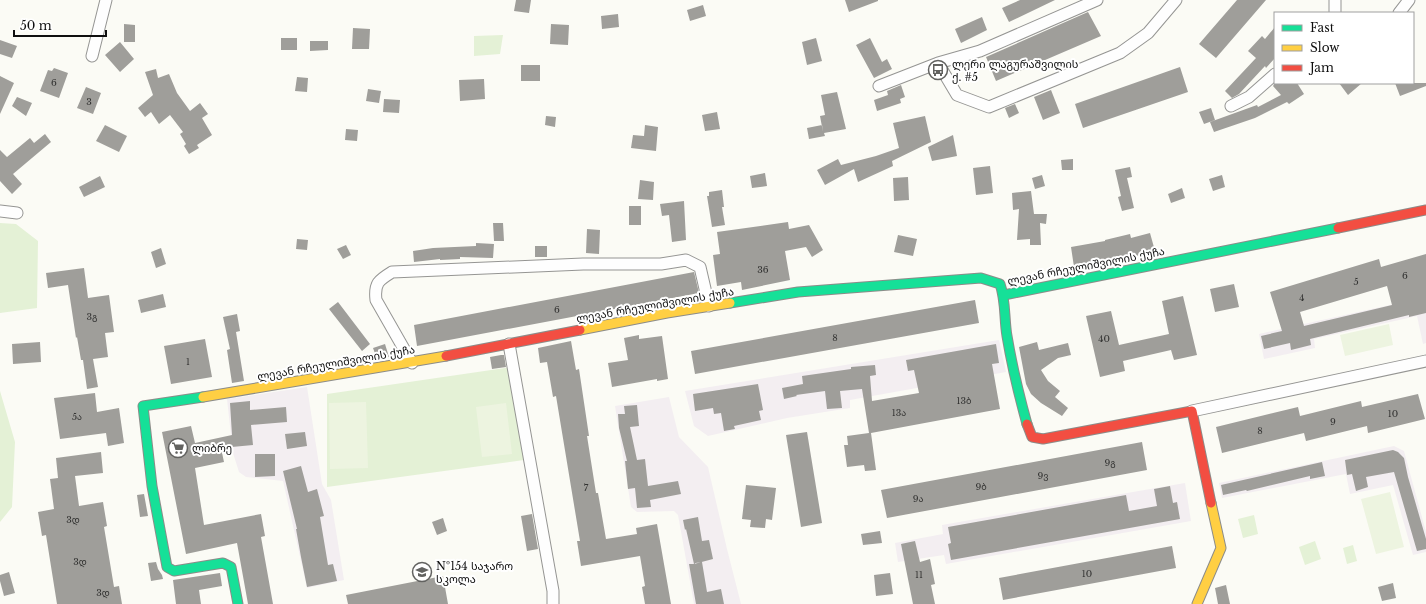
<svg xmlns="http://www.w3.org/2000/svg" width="1426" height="604" font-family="'Libre Baskerville','Noto Sans Georgian',serif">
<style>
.industrial{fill:#f3eef1}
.green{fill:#e4f1d6}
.pitch{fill:#edf4e0}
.building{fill:#9f9e9a;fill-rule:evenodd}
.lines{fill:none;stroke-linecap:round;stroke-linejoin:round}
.street-casing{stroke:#959593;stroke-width:13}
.fast-casing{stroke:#8c8c89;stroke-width:11}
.slow-casing{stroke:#8c8c89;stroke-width:11}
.jam-casing{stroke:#8c8c89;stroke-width:11}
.street{stroke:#fefefe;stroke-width:11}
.fast{stroke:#16e098;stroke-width:9}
.slow{stroke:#ffcf43;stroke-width:9}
.jam{stroke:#f24e42;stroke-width:9}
.labels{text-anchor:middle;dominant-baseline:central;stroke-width:4;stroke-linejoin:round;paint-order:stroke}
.number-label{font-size:9px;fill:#333332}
.poi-label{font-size:11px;fill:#0f0f0f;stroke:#fff;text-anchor:start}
.street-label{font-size:11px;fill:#0f0f0f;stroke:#fff}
</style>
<rect width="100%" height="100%" fill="#fbfbf5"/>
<path class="industrial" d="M1426,297V343L1423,344L1417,316L1314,339L1315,348L1264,359L1259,334Z
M999,340L1006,372L850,400V408L787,418L708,436L694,426L685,391Z
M307,387L322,484L331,500L344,580L307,588L283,481L246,477L239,472L233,453L227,399Z
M669,397L679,437L708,467L727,549L741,604H694L678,515L674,511L637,512L631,507L615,406Z
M1394,446L1404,451L1426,532V552L1413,555L1393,485L1350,494L1346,474L1222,498L1219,483Z
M1185,483L1191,521L946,564L944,555L898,562L895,543L943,534L942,525Z"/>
<path class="green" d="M503,35L500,54L474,56V36Z
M0,223L16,224L38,241L37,308L0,313Z
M511,367L524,460L327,487V394Z
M0,391L15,442L12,507L0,522Z
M1254,515L1258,534L1243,538L1238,519Z
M1315,541L1321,559L1305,565L1299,547Z
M1353,545L1357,561L1347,564L1343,548Z"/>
<path class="pitch" d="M1389,324L1393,345L1345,356L1340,335Z
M366,402L368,468L330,469L329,403Z
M506,403L512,454L482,457L476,407Z
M1390,492L1404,547L1376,554L1361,499Z"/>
<path class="building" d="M516,0H531L529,13L514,11Z
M845,0H878V1L849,12Z
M1020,0H1055L1009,22L1002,8Z
M1237,0H1266L1216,58L1199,44Z
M703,5L706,16L690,21L687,10Z
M1088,12L1101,36L996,81L986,57Z
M618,14L619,27L602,29L601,16Z
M982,17L987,30L961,43L955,29Z
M124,24L135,25V42H124Z
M551,24L569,25L568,45L550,44Z
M1275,27V58L1266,68L1265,66L1239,94L1232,98L1225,91L1256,58L1248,51L1262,36L1265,39Z
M353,28L370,29L369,49H352Z
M281,38H297V50H281Z
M816,38L822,61L807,65L802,42Z
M870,38L882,62L887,59L892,69L874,78L856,45Z
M0,40L17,46L12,58L0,54Z
M310,41H328V50L310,51Z
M120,42L134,59L120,72L105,55Z
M521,65H540V81H521Z
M1180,67L1188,92L1083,128L1075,104Z
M54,68L68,73L59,98L40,91L48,70L52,71Z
M156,69L158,78L169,74L177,93L190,111L200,103L208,114L202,118L212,135L197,145L199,148L189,154L184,146L186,144L180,134L183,132L170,115L159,124L151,112L145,117L138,108L153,95L145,72Z
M0,76L14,83L0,114Z
M297,77L308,78L307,92L295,91Z
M484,79L485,99L460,101L459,80Z
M1275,83H1297L1304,94L1289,104L1287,102L1255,118L1214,132L1210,122L1257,105L1258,107L1281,95L1273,86Z
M1339,83H1362L1348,95Z
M1395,83H1426V86L1400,96Z
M901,85L905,97L900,99L901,103L877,111L874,100L888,95L887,91Z
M86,87L101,93L93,114L77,108Z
M368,89L381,91L379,103L366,101Z
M1051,90L1060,113L1043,120L1034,97Z
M837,92L846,129L824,133L825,136L809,139L807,128L822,125L823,132L820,116L825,115L821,95Z
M17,97L32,103L26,116L12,106Z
M384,99L400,100L399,113L383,112Z
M1015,104L1019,113L1009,118L1005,108Z
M1211,108L1215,120L1204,124L1199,112Z
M717,112L720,129L705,131L702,115Z
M546,116L556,117L555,127L545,125Z
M925,116L931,142L892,161L893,166L858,182L854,169L825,185L817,170L838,159L841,165L876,156L899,148L893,123Z
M105,125L127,136L119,152L96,141Z
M645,125L658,127L656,151L631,148L633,135L644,136Z
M346,129L358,130L357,141L345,140Z
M45,134L51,142L13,174L22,184L12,194L0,181V150L7,157L30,138L34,143Z
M953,135L957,156L932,161L928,147Z
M1073,159V170H1062L1061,160Z
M990,166L993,193L976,195L973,168Z
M1130,167L1132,177L1127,178L1134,208L1122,211L1118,197L1121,196L1115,170Z
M765,173L767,186L752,188L750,176Z
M1042,175L1045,186L1035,189L1032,178Z
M1222,175L1225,187L1213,191L1209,179Z
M100,176L105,187L84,197L79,187Z
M908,177L909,200L894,201L893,178Z
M640,180L654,182L653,200L638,199Z
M1182,188L1185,198L1171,203L1168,194Z
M722,190L724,207H722L725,225L712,227L707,196H709V192Z
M1031,191L1034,214H1047L1046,224L1040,223L1041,245H1030V239L1017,240L1019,209L1013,210L1012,193Z
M684,201L686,240L672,242L669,215L662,216L660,204Z
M629,206H641V225H629Z
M788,222L789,229L809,225L823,250L812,257L806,247L785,251L790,280L742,290L741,282L717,286L713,255L720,254L717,232Z
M493,223H503L504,241H494Z
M587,229L600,230L599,254L586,253Z
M1150,233L1155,251L1136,256V258L1091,268L1090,264L1074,267L1071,247L1105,241V240L1130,234L1131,238Z
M898,235L917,239L913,256L894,252Z
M297,239L308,240L307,250L296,249Z
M476,243L494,244L493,258L460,257V259L440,260V259L414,262L413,251L433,248L476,246Z
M346,245L351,255L343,259L337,249Z
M535,246H547V257H535Z
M161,248L166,264L156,268L151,252Z
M1426,254V313L1409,317V315L1310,339L1311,345L1291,350L1290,343L1264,349L1261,336L1282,331L1270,292L1379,259L1381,267ZM1387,286L1392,305L1304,326L1300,312Z
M84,268L88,298L109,295L114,332L105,333L108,357L93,359L98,387L87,389L83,360H81L77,337L76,338L68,285L48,288L46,273Z
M694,272L699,293L417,346L414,325Z
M1234,284L1239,307L1215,312L1210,289Z
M163,294L166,307L141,313L138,300Z
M1183,296L1197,355L1174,360L1171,350L1123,361L1125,371L1100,377L1086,316L1111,311L1119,345L1169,334L1162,301Z
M975,300L979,323L695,374L691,351Z
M338,302L370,344L362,351L329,309Z
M237,314L240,331L236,332L244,381L232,383L227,350L230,349L223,317Z
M639,335V339L662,336L668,379L657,381V379L612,387L608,363L628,360L624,338Z
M205,339L212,377L171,384L164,346Z
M571,341L576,370L579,369L589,436H587L596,493H598L606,539L637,534L636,528L657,524L671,604H645L642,587L645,586L640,556L581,566L577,541H580L556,396L553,397L547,362L540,363L538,348Z
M40,342L41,362L13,364L12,344Z
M1037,342L1039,350L1068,343L1071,355L1058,358L1041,370L1048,381L1060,391L1055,397L1068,408L1062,416L1041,403L1031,394L1026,384L1019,347Z
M385,344L389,357L377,359L373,348Z
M996,344L999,363L992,364L1000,409L871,433L876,470L865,471L864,465L847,467L844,445H848L847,436L869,433L862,389L840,391L842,408L827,409L825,391L796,395L797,396L784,399L782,388L803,384L802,376L851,369V367L875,365L876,375L870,376L872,401L919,393L914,370L908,371L906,360Z
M501,355H504L506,367L492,369L490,357Z
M758,384L763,410L759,411L761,420L734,426L735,429L724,431L721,413L714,414L713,408L695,411L693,394Z
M95,393L97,412L119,408L124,443L108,446L106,433L60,439L54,398Z
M1418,394L1425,419L1368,433L1367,426L1306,441L1304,433L1222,453L1216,427L1298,407L1300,416L1361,401L1362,407Z
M250,401V410L286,407L287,422L251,425L253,445L221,448L224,462L195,468L204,525L261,514L265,536L261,537L273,604H248L237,543L186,554L162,432L191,426L195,443L232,435L230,403Z
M637,405L639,426L630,427L637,460L645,459L648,486L678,481L681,494L650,500L651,507L637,508L635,488L628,489L625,461H627L619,428L618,414H625L624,406Z
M305,432L307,446L287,449L285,434Z
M807,432L822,523L801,527L786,435Z
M1142,442L1147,470L887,518L881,490Z
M1393,450L1398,452L1404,458L1408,477L1426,539V549L1417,551L1394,472L1366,477L1368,487L1356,491L1352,474L1347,475L1345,460Z
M101,452L103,473L75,476L79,506L103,502L107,526L104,527L114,587L119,586L122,604H57L46,535L42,536L38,512L54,509L50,479L58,478L56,458Z
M255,454H275V476L255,477Z
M1322,462L1325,476L1310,479V476L1247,491L1246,490L1223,495L1221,485Z
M301,466L308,492L317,489L324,516L320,517L328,565L333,564L337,581L307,587L301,557L296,529H297L283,471Z
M746,485L776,488L772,520L766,519L765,528L750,527L751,520L742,519Z
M1170,486L1173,503L1177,502L1180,519L951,560L948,544L951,543L948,527L1126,495L1129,511L1157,506L1154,489Z
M144,494L148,516L140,517L137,495Z
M532,514L538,549L527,551L521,516Z
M698,517L702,541L709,540L713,559L694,564L686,529L685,530L683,520Z
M443,518L447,531L437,535L432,522Z
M880,531L882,543L863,545L861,534Z
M915,541L920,562L930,559L935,584L931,585L935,604H913L901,544Z
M1172,546L1176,568L1003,600L999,578Z
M156,562L158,569L162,575L163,579L151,581L148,563Z
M702,562L707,592L721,589L724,604H696L689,564Z
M9,572L15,593L4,596L0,581V575Z
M220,573L222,586L199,590L201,604H176L173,580Z
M890,573L893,594L876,596L874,575Z
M443,576L448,604H348L346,595Z
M1393,583L1396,598L1382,601L1378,587Z
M1226,585L1230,604H1218L1215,588Z"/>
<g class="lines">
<defs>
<path id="street" d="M1335,0V13
M1399,13L1409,0
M92,56L106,0
M938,63L957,95L989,107L1120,53L1148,33L1176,0
M879,86L938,63L980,51L1097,0
M1231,106L1249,97L1275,74
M0,211L17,213
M509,344L553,591V604
M412,363L376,300C374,283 379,280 392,272L583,264H661L686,260L700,267L709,306
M1192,411L1426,361"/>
<path id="fast" d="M1004,295L1338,228
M730,303L798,292L981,278L1000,284C1006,301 1004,319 1007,336C1012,366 1019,395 1027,424
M203,397L143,406L152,486L167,567L174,571L223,563L231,567L238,604"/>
<path id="slow" d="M580,330L667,313L730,303
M203,397L446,356
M1197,604L1221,548L1211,503"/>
<path id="jam" d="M1338,228L1426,210
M446,356L580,330
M1027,424L1032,437L1043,439L1192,411L1211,503"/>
</defs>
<use href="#street" class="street-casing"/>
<use href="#fast" class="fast-casing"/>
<use href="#slow" class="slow-casing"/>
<use href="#jam" class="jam-casing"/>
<use href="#street" class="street"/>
<use href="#fast" class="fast"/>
<use href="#slow" class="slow"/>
<use href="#jam" class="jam"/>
</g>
<defs>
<symbol id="bus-ring" viewBox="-11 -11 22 22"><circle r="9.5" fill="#fff" stroke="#626260" stroke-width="1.5"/><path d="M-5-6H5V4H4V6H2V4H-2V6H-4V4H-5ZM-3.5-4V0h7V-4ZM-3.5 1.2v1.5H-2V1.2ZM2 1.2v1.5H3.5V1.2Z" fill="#626260"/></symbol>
<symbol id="supermarket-ring" viewBox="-11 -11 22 22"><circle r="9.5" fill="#fff" stroke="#626260" stroke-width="1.5"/><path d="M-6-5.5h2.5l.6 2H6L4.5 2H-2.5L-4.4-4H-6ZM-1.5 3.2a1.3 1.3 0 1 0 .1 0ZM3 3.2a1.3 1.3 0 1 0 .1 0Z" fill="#626260"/></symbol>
<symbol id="school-ring" viewBox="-11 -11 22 22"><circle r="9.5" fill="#fff" stroke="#626260" stroke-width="1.5"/><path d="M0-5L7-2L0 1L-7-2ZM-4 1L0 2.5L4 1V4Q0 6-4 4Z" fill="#626260"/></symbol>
</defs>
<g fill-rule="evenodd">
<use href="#bus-ring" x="927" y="59" width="22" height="22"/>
<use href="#supermarket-ring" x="167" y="437" width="22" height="22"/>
<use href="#school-ring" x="411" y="561" width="22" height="22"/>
</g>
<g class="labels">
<g class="number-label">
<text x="54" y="82">6</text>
<text x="89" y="101">3</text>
<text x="763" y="269">36</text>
<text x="1405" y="275">6</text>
<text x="1356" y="281">5</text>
<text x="1302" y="297">4</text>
<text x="557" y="309">6</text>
<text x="92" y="316">3გ</text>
<text x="835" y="337">8</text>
<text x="1104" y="338">40</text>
<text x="188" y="361">1</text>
<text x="964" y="400">13ბ</text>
<text x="899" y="412">13ა</text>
<text x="1393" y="413">10</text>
<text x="77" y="416">5ა</text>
<text x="1333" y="421">9</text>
<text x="1260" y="430">8</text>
<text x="1110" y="462">9გ</text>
<text x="1043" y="475">9ვ</text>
<text x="981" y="486">9ბ</text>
<text x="586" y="487">7</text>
<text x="918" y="498">9ა</text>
<text x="73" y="519">3დ</text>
<text x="80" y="561">3დ</text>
<text x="1087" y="573">10</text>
<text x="919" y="574">11</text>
<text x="103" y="592">3დ</text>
</g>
<g class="poi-label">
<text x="952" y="64">ლერი ლაგურაშვილის<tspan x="952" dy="13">ქ. #5</tspan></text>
<text x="192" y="448">ლიბრე</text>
<text x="436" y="566">№154 საჯარო<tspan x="436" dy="13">სკოლა</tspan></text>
</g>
<g class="street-label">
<text transform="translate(1086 266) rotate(-11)">ლევან რჩეულიშვილის ქუჩა</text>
<text transform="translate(655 305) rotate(-10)">ლევან რჩეულიშვილის ქუჩა</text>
<text transform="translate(336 363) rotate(-10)">ლევან რჩეულიშვილის ქუჩა</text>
</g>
</g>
<rect x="1274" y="12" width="140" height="72" fill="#ffffff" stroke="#9f9f9f"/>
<rect x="1282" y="25" width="20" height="6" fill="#16e098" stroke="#9f9f9f"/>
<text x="1310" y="32" font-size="12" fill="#0f0f0f">Fast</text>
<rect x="1282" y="45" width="20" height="6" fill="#ffcf43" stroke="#9f9f9f"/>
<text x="1310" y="52" font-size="12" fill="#0f0f0f">Slow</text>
<rect x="1282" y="65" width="20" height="6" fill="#f24e42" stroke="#9f9f9f"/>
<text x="1310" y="72" font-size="12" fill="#0f0f0f">Jam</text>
<path d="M14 30v6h92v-6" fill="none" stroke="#0f0f0f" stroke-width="2"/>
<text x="20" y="30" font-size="12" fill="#0f0f0f" stroke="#ffffff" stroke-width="3" paint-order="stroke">50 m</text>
</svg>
